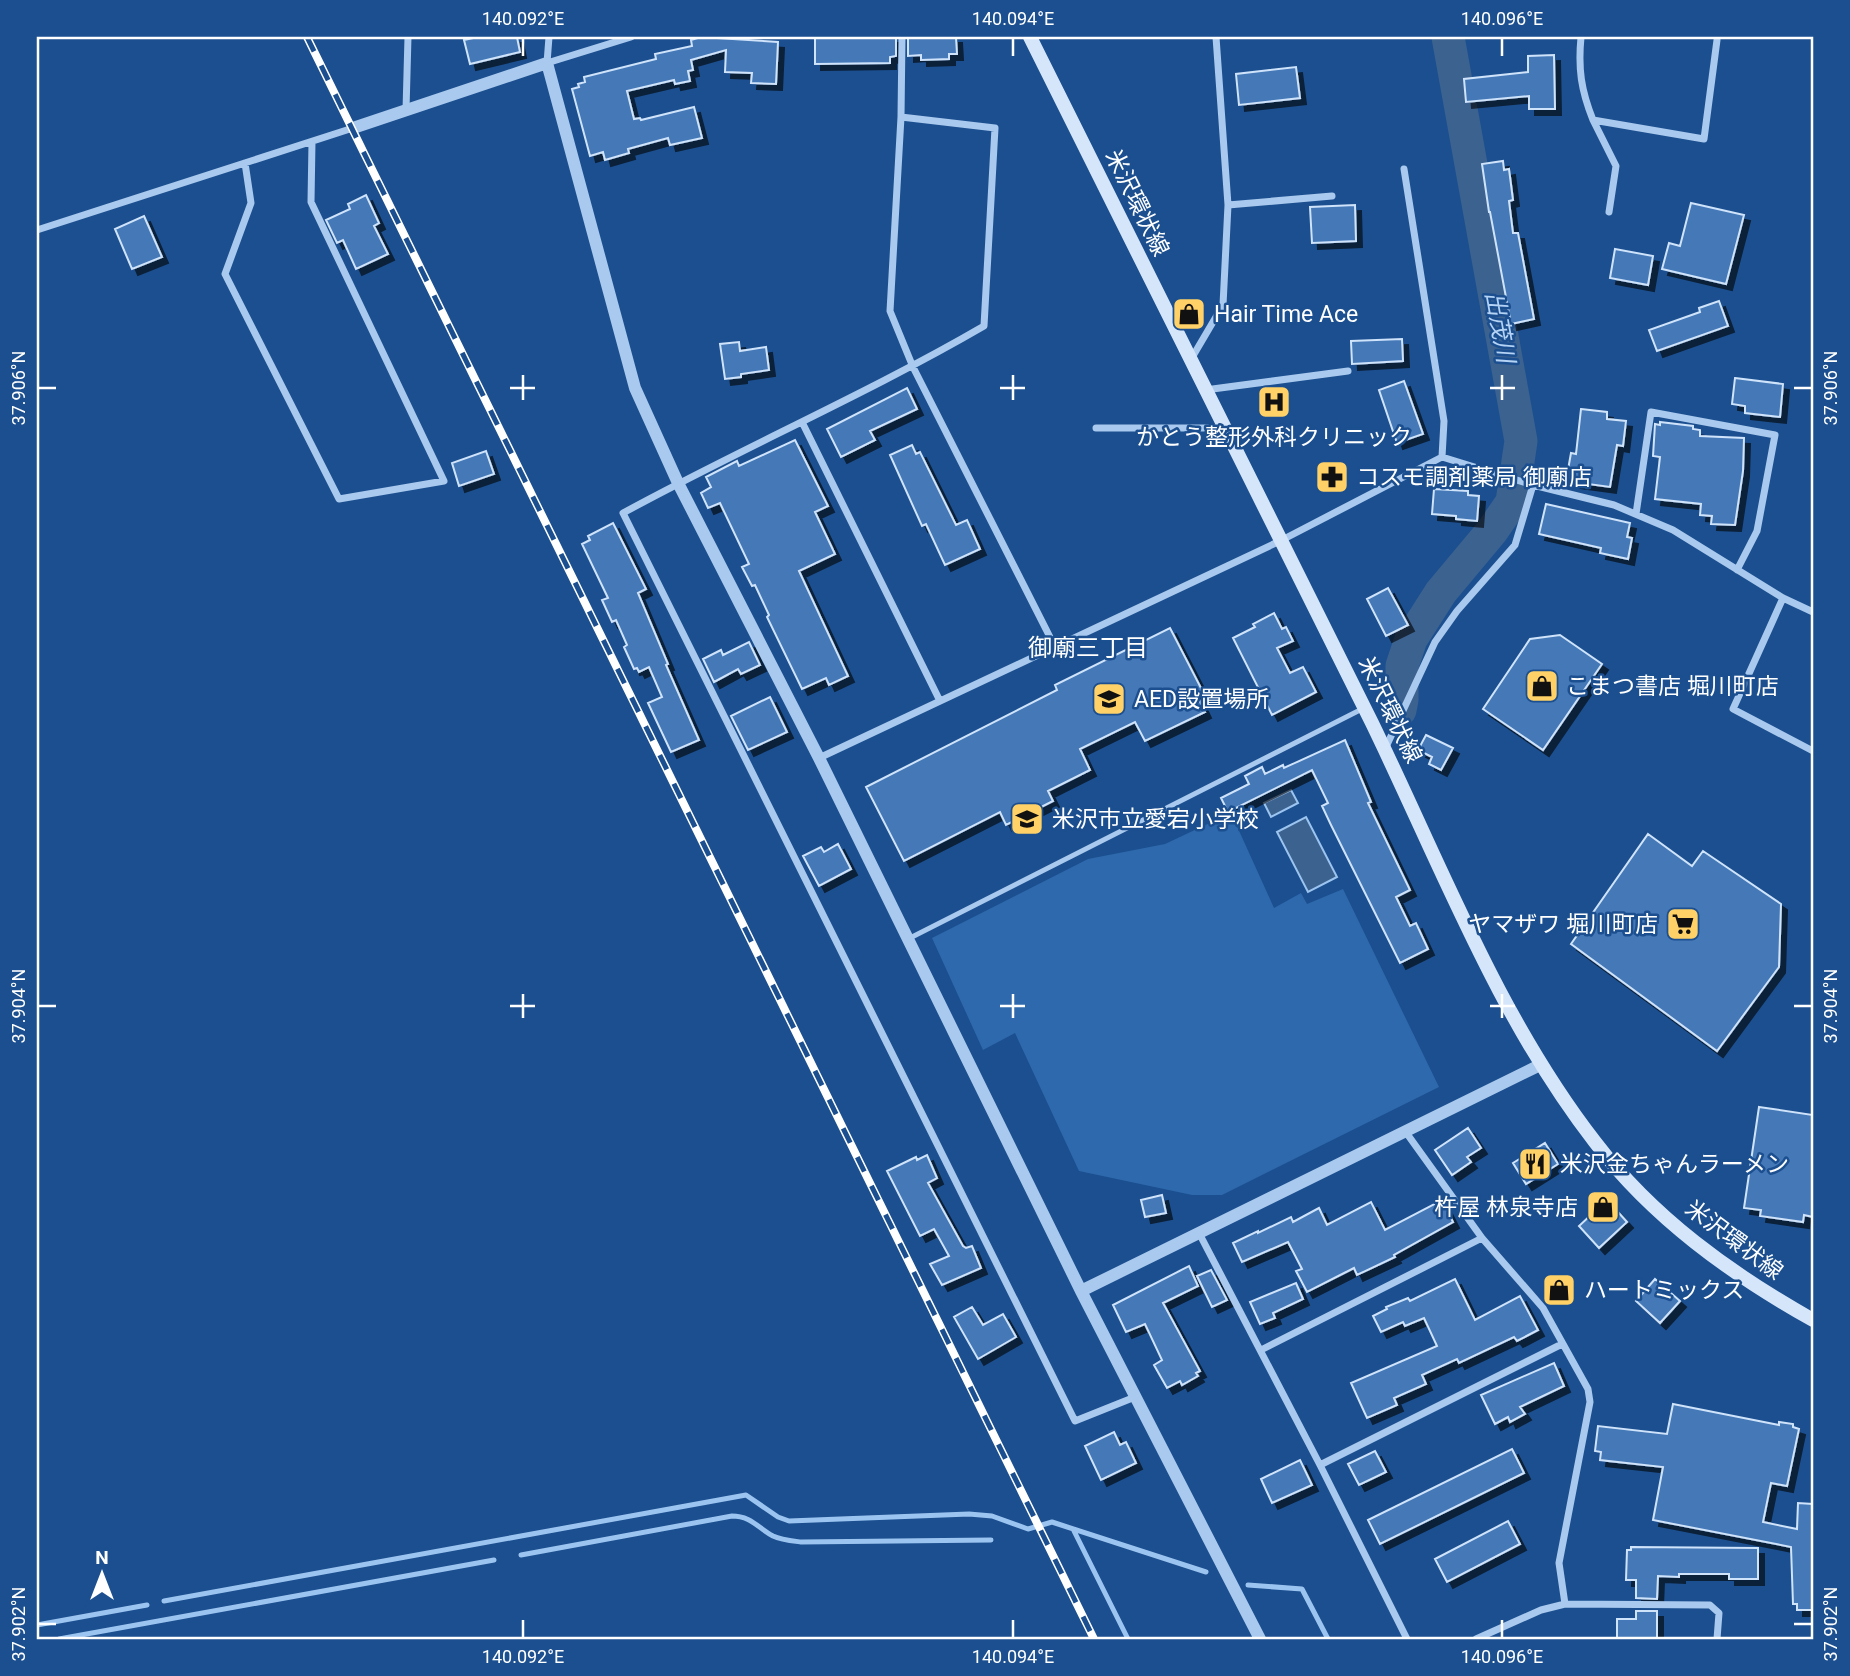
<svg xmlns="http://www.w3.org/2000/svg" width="1850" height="1676" font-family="Roboto,'Noto Sans JP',sans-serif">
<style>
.green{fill:#2e69ad}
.water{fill:#3c6290;stroke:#9cc4f0;stroke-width:2}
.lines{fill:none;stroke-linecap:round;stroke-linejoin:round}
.stream{stroke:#9cc4f0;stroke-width:5}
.river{stroke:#3c6290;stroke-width:33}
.building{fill:#4478b7;stroke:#cfe3fa;stroke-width:2;filter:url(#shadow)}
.service{stroke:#a9c9ee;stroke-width:5}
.minor{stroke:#a9c9ee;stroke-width:7}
.tertiary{stroke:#a9c9ee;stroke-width:12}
.secondary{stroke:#d6e6fa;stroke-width:14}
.rail-casing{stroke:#fff;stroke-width:8}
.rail{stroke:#1b4f8f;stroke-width:5;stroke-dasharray:16;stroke-linecap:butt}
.ticks{fill:none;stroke:#fff;stroke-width:2.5}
.labels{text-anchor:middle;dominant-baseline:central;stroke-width:5;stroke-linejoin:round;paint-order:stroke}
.street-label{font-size:23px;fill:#fff;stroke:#1b4f8f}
.poi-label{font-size:23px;fill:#fff;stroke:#1b4f8f;text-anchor:start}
.water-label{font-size:24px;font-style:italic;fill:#b5d3f5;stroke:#1b4f8f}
.neighbourhood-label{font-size:24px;fill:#fff;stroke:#1b4f8f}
.neatline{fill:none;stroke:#fff;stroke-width:2.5}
.ticks-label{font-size:18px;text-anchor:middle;fill:#fff}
</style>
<defs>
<filter id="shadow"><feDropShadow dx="6" dy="6" stdDeviation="0" flood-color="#0009"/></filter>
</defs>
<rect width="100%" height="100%" fill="#1b4f8f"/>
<path class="green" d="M1231,813L1274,908L1301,893L1307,904L1343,889L1439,1087L1222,1195H1192L1079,1171L1015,1033L983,1050L932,938L1088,859L1165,844Z"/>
<path class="water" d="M1291,790L1298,803L1271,817L1264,803Z
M1306,817L1337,877L1308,892L1277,832Z"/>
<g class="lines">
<path class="stream" d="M1073,1529L1128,1639
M521,1555L732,1516C751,1516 758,1528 773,1536C781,1540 793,1541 801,1542L991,1540
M1248,1585L1302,1589L1328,1639
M164,1601L746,1495L778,1517L789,1521L969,1514L992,1516L1028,1529L1052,1522L1206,1572
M37,1625L147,1605
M59,1639L494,1560"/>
<path class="river" d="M1400,710L1402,700V666L1411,639L1441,592L1492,531L1512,502L1521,441L1448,37"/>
</g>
<path class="building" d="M478,37H517L520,52L470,64L464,40Z
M701,37L778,42L776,84L751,83L752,73L725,72L726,50L691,60L693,70L688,71L690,81L675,84L674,80L627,91L634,119L640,118L641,120L694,107L702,138L670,145L668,138L628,149L629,153L605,160L603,152L590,156L572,89L579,87L578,84L585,82L584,77L656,59L655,54L692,46L691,40Z
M815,37H896V56L890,57V63L815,64Z
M908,37H956L957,54H949V59L921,60V55L908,56Z
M1554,55L1555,109H1529V96L1466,102L1464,79L1528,72V56Z
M1296,67L1300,98L1239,105L1236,74Z
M1503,161L1504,170L1509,169L1513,200L1509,201L1513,233H1518L1534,319L1511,324L1490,212H1489L1482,164Z
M366,195L379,223L374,226L388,254L356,269L343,240L337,243L326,220L350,209L348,204Z
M1691,203L1744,215L1726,284L1662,269L1669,243L1680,246Z
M1355,205L1356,241L1312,243L1310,207Z
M144,216L162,257L132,269L115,229Z
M1615,249L1653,256L1648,285L1610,278Z
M1719,301L1728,326L1657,351L1649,330L1700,312L1699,308Z
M1402,339L1403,361L1352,364L1351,341Z
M739,342L740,351L766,347L769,370L741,374V377L725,379L720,344Z
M1735,378L1783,384L1780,417L1745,413V406L1732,404Z
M1404,381L1423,434L1397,443L1379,390Z
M907,388L917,409L870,431L875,440L841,457L827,429Z
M1581,409L1607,412V419L1626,421L1623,446L1617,445L1610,487L1566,481L1571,453L1576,454Z
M1660,422L1693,426V429L1700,430V436L1744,438L1743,471L1735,525L1711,524L1712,516L1700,515L1701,504L1655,499L1660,457L1653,456L1655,424L1660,425Z
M795,440L828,506L815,512L835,554L799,571L848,676L829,685L826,678L802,689L767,617L769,615L755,585L752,586L742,567L749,564L720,503L708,508L701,493L711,487L706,477L737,461L739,466Z
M912,445L916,454L920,452L956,525L967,520L980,549L945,565L926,524L922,526L890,455Z
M486,451L494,474L459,486L452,463Z
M1434,489L1468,491V495L1479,496L1477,521L1456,519V516L1432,514Z
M1546,504L1630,523L1627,537L1632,538L1628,559L1600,553L1601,548L1539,534Z
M613,523L646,589L638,593L668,664L666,665L699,740L671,752L648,703L662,697L649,667L639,672L637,668L634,669L624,647L627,645L616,620L612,622L602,600L608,598L582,544L590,540L588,536Z
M1388,588L1408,625L1386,636L1367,599Z
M1274,613L1282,629L1286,627L1293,641L1277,648L1290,673L1303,667L1316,692L1272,715L1233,638L1255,627L1253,624Z
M1170,628L1202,690L1196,693L1205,712L1145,741L1135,722L1080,749L1090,770L1048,791L1053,801L1006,825L1000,812L904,861L866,787L1057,690L1055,685Z
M1560,635L1602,664L1543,750L1483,709L1530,639Z
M749,642L760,665L741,674L738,669L714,682L703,659L721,650L723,655Z
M770,697L787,732L748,750L731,716Z
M1426,735L1453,748L1441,770L1429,764L1432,757L1418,750Z
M1345,740L1371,802L1368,803L1410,890L1396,897L1410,926L1416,923L1428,949L1400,963L1331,825L1322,806L1328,803L1312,770L1228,812L1221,798L1249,784L1245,776L1262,767L1265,774L1283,765L1284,768Z
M1648,834L1692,866L1703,851L1781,904L1779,967L1717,1051L1571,944Z
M838,844L851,869L819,886L803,856L821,847L824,852Z
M1759,1107L1813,1115V1217L1804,1215L1803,1222L1760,1216L1761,1210L1744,1208Z
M1468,1128L1481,1148L1467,1157L1471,1162L1452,1175L1435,1150Z
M1545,1143L1558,1164L1526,1184L1513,1163Z
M927,1155L937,1178L928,1183L963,1246L966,1248L972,1246L981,1268L942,1285L930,1264L949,1256L934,1229L920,1236L887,1171L916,1157L917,1160Z
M1162,1195L1166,1213L1145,1217L1141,1200Z
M1442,1200L1453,1222L1394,1255L1395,1257L1357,1275L1354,1268L1307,1292L1296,1271L1302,1269L1288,1242L1242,1262L1233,1243L1258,1231V1233L1291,1217L1293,1222L1319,1208L1327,1225L1371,1202L1385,1230Z
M1607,1200L1627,1222L1599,1248L1579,1226Z
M1189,1266L1198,1286L1163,1303L1200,1371L1196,1373L1198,1376L1182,1385L1180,1381L1167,1388L1154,1365L1162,1360L1145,1324L1126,1332L1113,1305Z
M1211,1270L1227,1300L1212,1307L1197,1276Z
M1455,1279L1475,1320L1520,1296L1538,1330L1517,1341L1514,1337L1459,1363L1457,1359L1422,1375L1426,1384L1394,1398L1397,1405L1367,1418L1351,1383L1437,1346L1424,1318L1405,1326L1403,1322L1381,1332L1373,1316L1387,1309L1386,1307L1408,1298L1410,1301Z
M1655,1279L1680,1301L1660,1323L1636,1301Z
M1296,1283L1303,1299L1273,1313L1275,1318L1260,1324L1250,1302Z
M972,1307L983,1325L1003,1314L1016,1337L978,1359L954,1317Z
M1554,1363L1564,1386L1520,1407L1525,1414L1510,1422L1508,1417L1495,1424L1481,1395Z
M1673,1404L1779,1425V1422L1793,1424V1427L1799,1429L1787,1486L1771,1483L1763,1522L1797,1529L1798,1503L1813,1504V1610H1797V1604H1793L1791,1547L1653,1520L1663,1467L1600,1460L1601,1452L1595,1451L1598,1426L1667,1434Z
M1114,1432L1120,1445L1126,1442L1136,1463L1101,1480L1085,1446Z
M1512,1449L1524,1473L1380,1544L1368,1520Z
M1375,1451L1386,1472L1359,1485L1348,1464Z
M1300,1460L1312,1485L1272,1503L1261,1479Z
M1508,1521L1520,1544L1447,1582L1435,1559Z
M1631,1547L1758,1548V1579H1729V1574H1679V1577L1658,1576L1657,1599L1636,1598V1580H1626L1627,1550H1631Z
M1636,1611H1657V1639H1617V1619H1636Z"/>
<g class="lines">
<path class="service" d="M908,939L1364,708"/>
<path class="minor" d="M549,37L547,63L631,37
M902,37L901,117L890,311L913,367L1055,647
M1581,37C1578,69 1581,90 1593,120L1704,139L1717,40
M406,110L408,37
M901,117L995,128L984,326C867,394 742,448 623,513L1075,1421L1135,1397
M1593,120L1616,166L1609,212
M245,163L251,203L225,274L339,499L444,481L311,202L312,142
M1228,205L1332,196
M37,230L353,128
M1190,361L1223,305L1228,205L1216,37
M1205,390L1348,371
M802,422L940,701
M1096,428H1223
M1442,457L1533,485L1614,505L1673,530L1783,598L1813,612
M1636,514L1651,412L1775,435L1757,531L1737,570
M1783,598L1733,709L1813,751
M1385,749L1435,642L1457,611L1515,545L1533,485
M819,758L1280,541L1442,457L1444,421L1404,169
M1405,1131L1482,1238L1543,1308L1588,1389L1590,1402L1559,1563L1565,1604
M1199,1233L1320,1465L1407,1639
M1261,1350L1482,1238
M1320,1465L1562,1344
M1476,1639L1541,1610L1565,1604L1710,1605L1719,1613L1717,1639"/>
<path class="tertiary" d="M353,128L547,63L635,388L678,483L819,758L1081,1291L1260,1639
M1081,1291L1540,1065"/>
<path class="secondary" d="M1030,37C1143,266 1259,494 1372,723C1441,865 1498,1017 1595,1142C1653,1218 1731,1274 1813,1320"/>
<defs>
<path id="rail" d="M307,37L1094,1639"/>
</defs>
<use href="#rail" class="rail-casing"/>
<use href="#rail" class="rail"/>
</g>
<path class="ticks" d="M523,38V56M1013,38V56M1502,38V56M523,375V400M1013,375V400M1502,375V400M38,388H56M510,388H535M1000,388H1025M1490,388H1515M1794,388H1812M523,994V1018M1013,994V1018M1502,994V1018M38,1006H56M510,1006H535M1000,1006H1025M1490,1006H1515M1794,1006H1812M523,1620V1638M1013,1620V1638M1502,1620V1638M38,1624H56M1794,1624H1812"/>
<defs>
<symbol id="shop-square" viewBox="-11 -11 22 22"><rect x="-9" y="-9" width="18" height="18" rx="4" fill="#ffd166" stroke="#1b4f8f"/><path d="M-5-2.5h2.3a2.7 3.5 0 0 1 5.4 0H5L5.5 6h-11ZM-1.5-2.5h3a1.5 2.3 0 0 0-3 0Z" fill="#111"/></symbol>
<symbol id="hospital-square" viewBox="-11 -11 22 22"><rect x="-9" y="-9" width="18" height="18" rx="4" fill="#ffd166" stroke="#1b4f8f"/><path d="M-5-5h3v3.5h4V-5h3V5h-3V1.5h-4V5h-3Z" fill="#111"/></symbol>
<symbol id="pharmacy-square" viewBox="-11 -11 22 22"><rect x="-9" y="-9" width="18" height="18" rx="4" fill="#ffd166" stroke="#1b4f8f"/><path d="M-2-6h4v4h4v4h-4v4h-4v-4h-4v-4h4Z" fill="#111"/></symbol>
<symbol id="school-square" viewBox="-11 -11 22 22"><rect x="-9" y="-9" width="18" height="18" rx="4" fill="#ffd166" stroke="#1b4f8f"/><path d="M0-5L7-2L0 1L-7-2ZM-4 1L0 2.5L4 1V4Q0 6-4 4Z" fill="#111"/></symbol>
<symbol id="supermarket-square" viewBox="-11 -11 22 22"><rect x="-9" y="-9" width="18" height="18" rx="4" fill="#ffd166" stroke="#1b4f8f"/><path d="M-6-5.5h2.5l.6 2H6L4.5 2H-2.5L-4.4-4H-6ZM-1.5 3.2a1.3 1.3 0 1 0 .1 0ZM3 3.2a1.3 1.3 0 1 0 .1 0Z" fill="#111"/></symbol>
<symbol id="restaurant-square" viewBox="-11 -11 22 22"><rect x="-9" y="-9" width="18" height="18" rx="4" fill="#ffd166" stroke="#1b4f8f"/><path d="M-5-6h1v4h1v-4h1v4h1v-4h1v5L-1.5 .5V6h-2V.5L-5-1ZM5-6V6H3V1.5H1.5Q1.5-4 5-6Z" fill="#111"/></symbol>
</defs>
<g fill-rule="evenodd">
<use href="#shop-square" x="1170" y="295" width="38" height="38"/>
<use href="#hospital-square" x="1255" y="383" width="38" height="38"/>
<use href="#pharmacy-square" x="1313" y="458" width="38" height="38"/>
<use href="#shop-square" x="1523" y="667" width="38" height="38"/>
<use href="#school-square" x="1090" y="680" width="38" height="38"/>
<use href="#school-square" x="1008" y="800" width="38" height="38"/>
<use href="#supermarket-square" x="1664" y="905" width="38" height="38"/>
<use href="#restaurant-square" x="1516" y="1145" width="38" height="38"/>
<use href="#shop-square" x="1584" y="1188" width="38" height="38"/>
<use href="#shop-square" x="1540" y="1271" width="38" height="38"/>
</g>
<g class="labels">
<g class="street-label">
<text transform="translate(1137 203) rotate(64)">米沢環状線</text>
<text transform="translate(1390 710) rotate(64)">米沢環状線</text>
<text transform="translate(1734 1240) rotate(37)">米沢環状線</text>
</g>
<g class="poi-label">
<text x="1214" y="314">Hair Time Ace</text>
<text x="1274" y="437" text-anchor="middle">かとう整形外科クリニック</text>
<text x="1356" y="477">コスモ調剤薬局 御廟店</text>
<text x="1566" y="686">こまつ書店 堀川町店</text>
<text x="1134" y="699">AED設置場所</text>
<text x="1052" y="819">米沢市立愛宕小学校</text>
<text x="1658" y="924" text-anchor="end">ヤマザワ 堀川町店</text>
<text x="1560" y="1164">米沢金ちゃんラーメン</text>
<text x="1578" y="1207" text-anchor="end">杵屋 林泉寺店</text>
<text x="1584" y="1290">ハートミックス</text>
</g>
<g class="water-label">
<text transform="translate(1500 327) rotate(80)">出茂川</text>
</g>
<g class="neighbourhood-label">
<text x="1088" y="648">御廟三丁目</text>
</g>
</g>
<rect width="1850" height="1676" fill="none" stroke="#1b4f8f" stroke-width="77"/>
<g transform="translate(102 1574)" stroke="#1b4f8f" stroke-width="5" paint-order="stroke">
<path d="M0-5L12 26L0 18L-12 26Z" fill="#ffffff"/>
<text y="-10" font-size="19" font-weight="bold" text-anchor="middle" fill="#ffffff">N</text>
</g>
<rect x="38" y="38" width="1774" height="1600" class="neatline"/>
<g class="ticks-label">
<text x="523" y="25">140.092°E</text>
<text x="1013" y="25">140.094°E</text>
<text x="1502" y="25">140.096°E</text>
<text transform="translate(19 388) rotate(-90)" y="6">37.906°N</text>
<text transform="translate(1831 388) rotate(-90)" y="6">37.906°N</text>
<text transform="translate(19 1006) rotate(-90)" y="6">37.904°N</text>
<text transform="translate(1831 1006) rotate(-90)" y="6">37.904°N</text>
<text transform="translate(19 1624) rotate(-90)" y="6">37.902°N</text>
<text transform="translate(1831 1624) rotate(-90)" y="6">37.902°N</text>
<text x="523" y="1663">140.092°E</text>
<text x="1013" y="1663">140.094°E</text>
<text x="1502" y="1663">140.096°E</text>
</g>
</svg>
